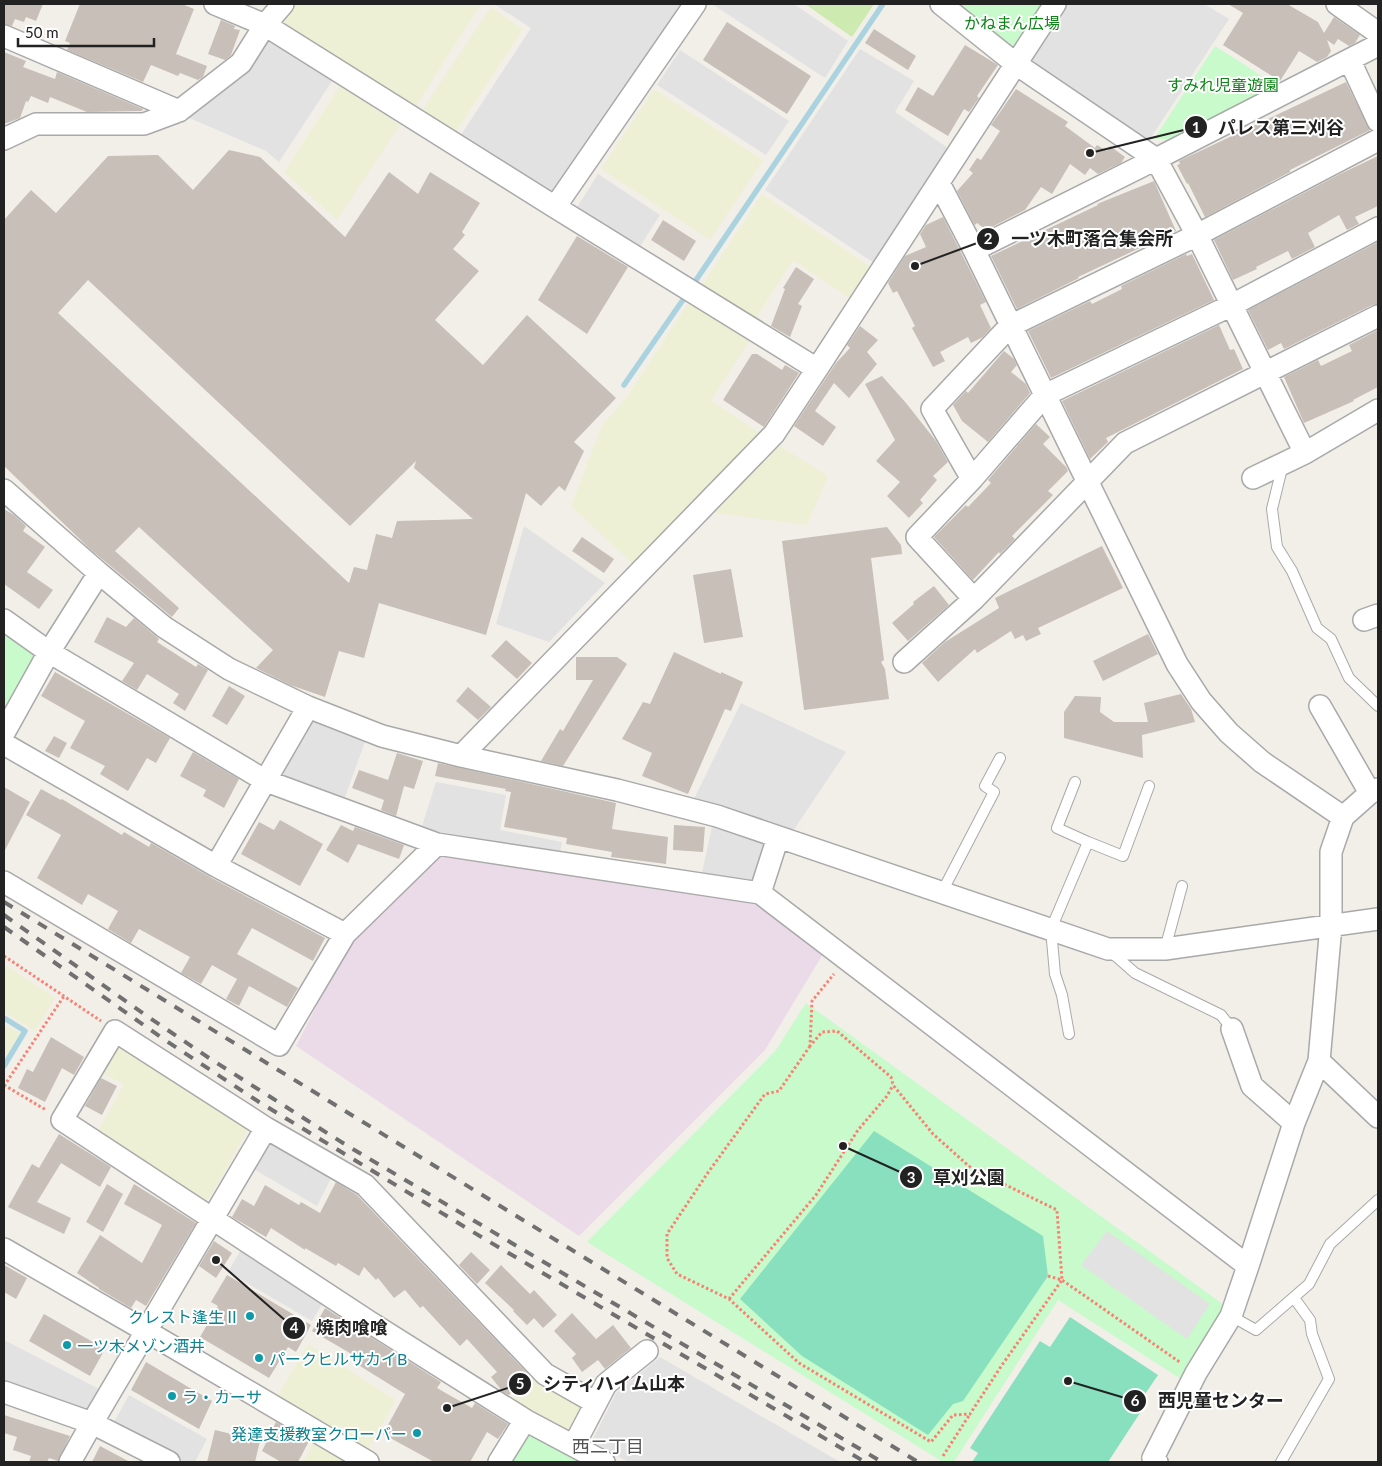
<svg xmlns="http://www.w3.org/2000/svg" width="1382" height="1466" font-family="Lato,'Noto Sans JP',sans-serif">
<style>
.industrial{fill:#ebdbe8}
.farmland{fill:#eef0d5}
.grass{fill:#cdebb0}
.park{fill:#c8facc}
.pitch{fill:#88e0be}
.parking{fill:#e2e2e2}
.lines{fill:none;stroke-linecap:round;stroke-linejoin:round}
.stream{stroke:#aad3df;stroke-width:5.5}
.building{fill:#c7bfb8;fill-rule:evenodd}
.service-casing{stroke:#a9a9a9;stroke-width:12}
.minor-casing{stroke:#a9a9a9;stroke-width:24}
.path{stroke:#fa8072;stroke-width:3;stroke-dasharray:2.5 2.5;stroke-linecap:butt}
.service{stroke:#fff;stroke-width:10}
.minor{stroke:#fff;stroke-width:21}
.rail{stroke:#707070;stroke-width:4;stroke-dasharray:10 10;stroke-linecap:butt}
.culture-dot{fill:#0f9aa8;stroke:#fff;stroke-width:2}
.labels{text-anchor:middle;dominant-baseline:central;stroke-width:4;stroke-linejoin:round;paint-order:stroke}
.park-label{font-size:16px;fill:#0c8416;stroke:#fff}
.culture-label{font-size:16px;fill:#0d838f;stroke:#fff;text-anchor:start}
.neighbourhood-label{font-size:18px;fill:#555;stroke:#fff}
.leader{fill:none;stroke:#222;stroke-width:2}
.callout-dot{fill:#222;stroke:#fff;stroke-width:2}
.mark-label{font-size:15px;text-anchor:middle;font-weight:bold;fill:#fff}
.callout-label{font-size:18px;text-anchor:middle;font-weight:bold;fill:#222;stroke:#fff;stroke-width:4;stroke-linejoin:round;paint-order:stroke}
</style>
<rect width="100%" height="100%" fill="#f2efe9"/>
<path class="industrial" d="M441,852L758,901L823,954L765,1050L579,1236L296,1046L350,941Z"/>
<path class="farmland" d="M297,4H481L416,106L278,23Z
M491,7L523,29L454,135L421,112Z
M340,86L400,125L337,220L284,172Z
M654,89L763,160L710,240L601,169Z
M762,194L872,268L851,299L793,260L755,320L701,287Z
M689,302L750,340L711,400L761,434L633,564L571,506L602,425L626,398Z
M774,442L828,476L807,525L707,512Z
M4,964L55,998L35,1031L4,1012Z
M4,1025L20,1033L4,1059Z
M117,1042L250,1126L207,1202L96,1135L124,1084L100,1072Z
M308,1344L396,1400L366,1453L276,1399Z
M536,1376L588,1405L571,1435L510,1402Z
M314,1441L343,1458L340,1462H303Z"/>
<path class="grass" d="M805,4H874L852,37Z"/>
<path class="park" d="M959,4H1047L1017,49Z
M1215,46L1279,87L1173,139H1154Z
M4,632L36,654L4,714Z
M806,1003L1224,1305L1181,1379L1058,1300L954,1462H943L587,1242L776,1050Z
M529,1428L591,1462H507Z"/>
<path class="pitch" d="M874,1131L1043,1236L1048,1276L963,1401L953,1404L928,1435L802,1356L740,1299Z
M1070,1317L1158,1375L1137,1406L1142,1410L1108,1462H972L978,1453L970,1448L1040,1341L1050,1347Z"/>
<path class="parking" d="M494,4H682L552,195L459,138L531,28Z
M712,4H794L848,41L825,78Z
M1064,4H1204L1229,19L1148,142L1026,60Z
M267,39L332,81L279,162L266,151L187,117Z
M860,49L914,81L895,112L948,148L874,263L765,190Z
M680,50L789,121L766,155L657,85Z
M598,174L660,215L639,248L576,209Z
M524,526L605,583L549,642L496,624Z
M741,703L846,752L791,834L692,803Z
M310,716L366,739L344,800L276,774Z
M436,782L506,795L500,830L562,842L560,852L434,831L422,826Z
M713,822L769,841L758,881L702,873Z
M269,1137L333,1174L317,1206L250,1167Z
M1107,1231L1210,1304L1187,1339L1081,1265Z
M242,1248L324,1301L312,1321L228,1272Z
M4,1340L101,1390L88,1414L4,1385Z
M660,1357L840,1462H628L592,1441L616,1393Z
M129,1395L207,1439L195,1462H184L113,1424Z"/>
<g class="lines">
<path class="stream" d="M692,286L883,4
M624,385L687,294
M4,1018L25,1031L4,1066"/>
</g>
<path class="building" d="M4,4H43L36,21L26,17L24,22L15,19L12,26L4,24Z
M80,4H182L194,9L176,54L207,66L203,77L198,80L180,73L178,76L151,65L143,82L67,50L70,43L65,41Z
M1228,4H1287L1318,22L1324,33L1334,17L1360,35L1355,43L1349,46L1338,39L1334,45L1327,40L1331,51L1327,57L1317,62L1299,51L1280,81L1223,45L1243,13Z
M221,20L235,26L234,29L240,30L231,55L225,60L208,54Z
M727,22L811,76L787,114L703,60Z
M874,29L916,56L908,70L865,43Z
M965,45L998,65L977,96L979,98L969,112L964,109L948,136L905,110L918,87L933,96Z
M4,52L26,61L23,67L55,79L57,72L143,109L142,111L87,112L50,97L48,103L31,96L28,102L26,101L20,118L4,124Z
M1346,82L1370,130L1290,170V172L1205,217L1188,183L1187,184L1177,165L1180,164L1179,161Z
M1016,89L1068,122L1065,126L1095,148L1097,145L1107,151L1110,146L1125,157L1121,163L1098,174L1090,168L1085,175L1070,164L1052,194L1041,187L1025,210L986,230L977,223L975,225L974,224L957,191L973,173L969,170L977,158L981,160L1000,131L991,125Z
M229,150L260,157L345,237L389,172L418,194L430,172L480,203L462,232L465,235L453,249L479,271L435,320L483,365L527,315L616,398L574,442L584,451L565,491L559,486L541,506L526,493L486,635L379,603L364,658L339,651L325,697L290,685L256,668L273,650L139,527L115,551L179,608L172,617L90,549L4,466V220L31,190L56,213L108,156L158,155L193,190ZM88,280L350,526L416,461L414,468L473,519L397,521L392,538L376,534L367,570L354,567L349,583L58,313Z
M1378,156V206L1355,217L1359,224L1347,230L1339,215L1308,233L1315,247L1292,259L1288,251L1256,267L1257,269L1233,280L1214,240L1340,174Z
M1154,181L1176,231L1078,277L1079,278L1017,309L991,256L1098,205L1097,204Z
M943,217L986,302L980,305L991,328L983,337L971,343L968,337L940,352L945,361L933,367L912,328L915,326L897,291L893,293L888,283L905,256L926,247L920,234L926,225Z
M663,220L696,241L684,261L651,240Z
M577,236L628,267L587,334L538,300Z
M1378,242V304L1372,305L1284,349L1281,343L1268,350L1248,310Z
M1186,254L1187,256L1192,254L1214,300L1051,378L1028,331L1090,301L1092,304L1122,289L1121,286Z
M796,267L814,279L798,304L802,306L790,337L771,326L785,289L783,288Z
M1219,325L1230,350L1234,349L1243,369L1106,438L1108,442L1090,459L1062,401Z
M860,326L878,340L867,352L877,364L849,398L834,383L815,411L836,427L823,446L794,426L836,363L850,348L847,345Z
M1378,330V387L1353,400L1354,401L1304,423L1284,377L1318,360L1321,366L1352,351L1349,345Z
M1004,351L1014,359L1017,365L1011,372L1026,384L1030,393L988,442L962,421L953,405L966,391L968,393Z
M752,354H757L782,370L785,365L799,373L764,427L723,400Z
M882,376L906,403L936,441L948,462L933,476L937,480L920,500L923,503L909,518L887,496L900,482L876,461L895,440L865,384Z
M1036,424L1050,437L1043,444L1066,467L1068,471L1048,491L1053,495L1012,536L1015,539L1000,554L999,552L973,580L934,537L966,505L968,507L991,483L988,480Z
M4,509L14,515L26,526L23,531L45,547L27,572L53,590L39,609L4,584Z
M887,527L901,545L902,554L871,558L884,660L881,662L885,669L889,699L804,710L782,541Z
M582,537L614,559L604,573L572,551Z
M1102,546L1123,588L1038,628L1041,634L1026,641L1023,635L1015,639L1011,631L977,653L975,649L938,682L922,663L945,642L999,608L995,598Z
M731,569L743,637L704,643L693,575Z
M934,586L949,605L908,641L892,623L914,604L913,602Z
M107,617L126,627L134,618L159,639L157,642L196,667L198,664L208,670L185,711L173,703L179,694L147,674L137,690L122,681L134,663L94,642Z
M1148,634L1158,654L1103,681L1093,661Z
M506,640L532,663L517,679L491,656Z
M674,652L721,674V672L743,682L731,711L725,709L688,794L642,776L652,753L622,739L643,702L650,704Z
M576,657H617L627,664L563,766L541,761L560,729L563,731L593,680H576Z
M55,672L170,738L156,763L147,758L128,791L100,774L105,766L70,748L85,721L41,696Z
M229,686L245,696L227,725L212,716Z
M468,687L491,707L478,720L456,701Z
M1181,694L1191,709L1195,722L1142,735L1143,758L1064,738V712L1075,696L1101,697L1100,712L1114,722H1148L1144,703Z
M54,736L67,743L59,758L45,751Z
M193,752L239,779L224,808L203,796L206,790L180,776Z
M397,753L423,761L414,789L404,786L396,816L381,810L384,800L352,788L359,770L388,780Z
M438,763L616,803L612,829L668,837L666,864L611,857L612,852L566,844L567,838L504,827L511,792L505,791L506,789L435,776Z
M4,787L30,802L4,852Z
M41,789L61,800L62,799L122,835L124,832L149,847L151,843L210,877L325,938L313,961L252,928L237,954L298,988L287,1007L249,986L239,1006L226,999L237,979L212,965L201,984L181,973L190,957L139,929L131,943L108,929L118,911L88,894L82,905L37,878L61,835L26,815Z
M280,820L323,844L300,886L241,854L259,822L274,830Z
M341,825L353,831L355,827L404,845L399,859L358,844L348,863L326,850Z
M674,825L705,827L703,852L673,850Z
M51,1037L84,1057L74,1075L62,1068L45,1102L18,1088L27,1069L33,1072Z
M101,1078L117,1086L102,1115L85,1106Z
M59,1134L111,1167L100,1187L61,1163L37,1202L71,1218L64,1234L8,1207L32,1164L39,1168Z
M336,1182L357,1195L530,1376L509,1395L503,1392L491,1377L497,1372L467,1339L460,1346L423,1306L420,1308L405,1290L394,1298L378,1278L376,1280L364,1267L359,1276L338,1263L336,1266L305,1248V1250L271,1228L266,1237L232,1217L242,1199L254,1206L265,1185L299,1205L301,1202L320,1213Z
M107,1184L123,1194L103,1232L86,1222Z
M134,1184L196,1223L146,1306L136,1300L131,1308L99,1289V1288L77,1273L100,1235L142,1263L162,1225L124,1204Z
M214,1241L232,1253L216,1278L199,1266Z
M471,1252L490,1270L477,1284L459,1265Z
M4,1265L27,1278L16,1299L4,1292Z
M501,1265L530,1294L534,1290L557,1315L543,1328L534,1318L527,1325L513,1311L514,1310L485,1283Z
M227,1275L311,1325L296,1352L288,1347L269,1378L200,1337L218,1306L211,1302Z
M325,1308L441,1382L437,1388L472,1408L475,1403L508,1424L498,1439L487,1432L470,1462H434L383,1434L405,1394L352,1361L355,1356L312,1331Z
M572,1313L596,1339L613,1325L631,1348L605,1369L598,1360L582,1372L572,1358L576,1354L554,1331Z
M44,1314L105,1349L90,1376L29,1341Z
M146,1362L212,1401L199,1429L131,1390Z
M4,1415L70,1436L58,1461L49,1458L47,1462H29L31,1456L13,1450L17,1437L4,1433Z
M276,1422L309,1441L298,1462H281L262,1451Z
M215,1430L260,1441L255,1462H207Z
M100,1446L130,1462H92Z"/>
<g class="lines">
<defs>
<path id="service" d="M1283,464L1272,509L1277,547L1292,571L1317,628L1331,639L1349,678L1378,706
M1075,782L1057,828L1088,842L1123,856L1149,786
M942,892L994,792L985,786L1000,758
M1165,949L1182,886
M1110,951L1135,973L1221,1015L1232,1029
M1069,1034L1062,995L1055,974L1051,929L1088,842
M1231,1316L1256,1330L1309,1284L1330,1244L1378,1200
M1281,1462L1329,1379L1312,1334L1310,1320L1294,1298"/>
<path id="minor" d="M215,4L265,25L555,207L817,369L1055,4
M941,4L1016,64L1156,159L1378,45
M1337,4L1378,33
M4,36L179,111L144,124H36L4,139
M1350,61L1378,121
M179,111L241,63L265,25L283,4
M939,183L974,250L1177,664L1201,701L1229,733L1262,762L1343,817
M555,207L695,4
M1378,228L1232,305L1045,395L972,479L917,537L974,599L1125,443L1378,316
M974,250L1156,159L1197,235L1305,453
M1253,478L1305,453L1378,410
M972,479L932,409L1010,326L1197,235L1378,140
M4,490L99,573L164,627L229,669L308,707L382,736L461,756L617,790L717,816L1108,949H1165L1378,919
M4,620L49,652L266,781L437,844L760,893L1248,1266L1231,1316L1196,1373L1153,1458L1157,1462
M1364,620L1378,615
M904,662L974,599
M1320,706L1370,793
M4,733L49,652L99,573
M4,744L216,866L345,934
M461,756L774,434L817,369
M216,866L308,707
M4,882L279,1045L345,934L437,844
M760,893L778,837
M1232,1029L1252,1086L1294,1123
M1319,1061L1378,1117
M4,1249L146,1331L368,1462
M1248,1266L1294,1123L1319,1061L1331,925V852L1343,817L1370,793L1378,789
M4,1392L92,1423L169,1462
M596,1403L545,1374L365,1185L266,1128L115,1031L62,1120L368,1321L525,1420L604,1462
M574,1445L606,1384L647,1351
M70,1462L92,1423L266,1128
M499,1462L525,1420"/>
</defs>
<use href="#service" class="service-casing"/>
<use href="#minor" class="minor-casing"/>
<path class="path" d="M4,956L101,1021
M810,1046L779,1091L765,1094L707,1174L667,1234V1258L677,1274L729,1299L799,1363L931,1442L953,1415L970,1414L1002,1365L1062,1280L1057,1210L971,1168L933,1134L893,1085L891,1077L837,1031L822,1032L810,1046L812,1001L834,974
M4,1085L46,1110
M4,1086L64,996
M1048,1276L1062,1280L1181,1363
M729,1299L816,1195L858,1130L887,1096L893,1085
M943,1456L970,1414"/>
<use href="#service" class="service"/>
<use href="#minor" class="minor"/>
<path class="rail" d="M4,902L918,1462
M4,915L144,1014L209,1058L346,1145L882,1462
M4,927L162,1038L259,1102L483,1238L865,1462"/>
</g>
<g class="culture-dot">
<circle cx="250" cy="1316" r="5"/>
<circle cx="67" cy="1345" r="5"/>
<circle cx="259" cy="1358" r="5"/>
<circle cx="172" cy="1396" r="5"/>
<circle cx="417" cy="1433" r="5"/>
</g>
<g class="labels">
<g class="park-label">
<text x="1012" y="22">かねまん広場</text>
<text x="1223" y="84">すみれ児童遊園</text>
</g>
<g class="culture-label">
<text x="240" y="1316" text-anchor="end">クレスト逢生Ⅱ</text>
<text x="77" y="1345">一ツ木メゾン酒井</text>
<text x="269" y="1358">パークヒルサカイB</text>
<text x="182" y="1396">ラ・カーサ</text>
<text x="407" y="1433" text-anchor="end">発達支援教室クローバー</text>
</g>
<g class="neighbourhood-label">
<text x="608" y="1446">西二丁目</text>
</g>
</g>
<path class="leader" d="M1090 153L1196 127M915 266L988 239M843 1146L911 1177M216 1260L294 1328M447 1408L520 1384M1068 1381L1135 1401"/>
<g class="callout-dot">
<circle cx="1090" cy="153" r="5"/>
<circle cx="915" cy="266" r="5"/>
<circle cx="843" cy="1146" r="5"/>
<circle cx="216" cy="1260" r="5"/>
<circle cx="447" cy="1408" r="5"/>
<circle cx="1068" cy="1381" r="5"/>
<circle cx="1196" cy="127" r="12"/>
<circle cx="988" cy="239" r="12"/>
<circle cx="911" cy="1177" r="12"/>
<circle cx="294" cy="1328" r="12"/>
<circle cx="520" cy="1384" r="12"/>
<circle cx="1135" cy="1401" r="12"/>
</g>
<g class="mark-label">
<text x="1196" y="133">1</text>
<text x="988" y="244">2</text>
<text x="911" y="1183">3</text>
<text x="294" y="1333">4</text>
<text x="520" y="1389">5</text>
<text x="1135" y="1406">6</text>
</g>
<g class="callout-label">
<text x="1281" y="134">パレス第三刈谷</text>
<text x="1092" y="245">一ツ木町落合集会所</text>
<text x="969" y="1184">草刈公園</text>
<text x="352" y="1334">焼肉喰喰</text>
<text x="614" y="1390">シティハイム山本</text>
<text x="1221" y="1407">西児童センター</text>
</g>
<rect width="1382" height="1466" fill="none" stroke="#222222" stroke-width="10"/>
<path d="M18 38v8h136v-8" fill="none" stroke="#222222" stroke-width="2.5"/>
<text x="25" y="38" font-size="15" fill="#222222" stroke="#ffffff" stroke-width="4" paint-order="stroke">50 m</text>
</svg>
